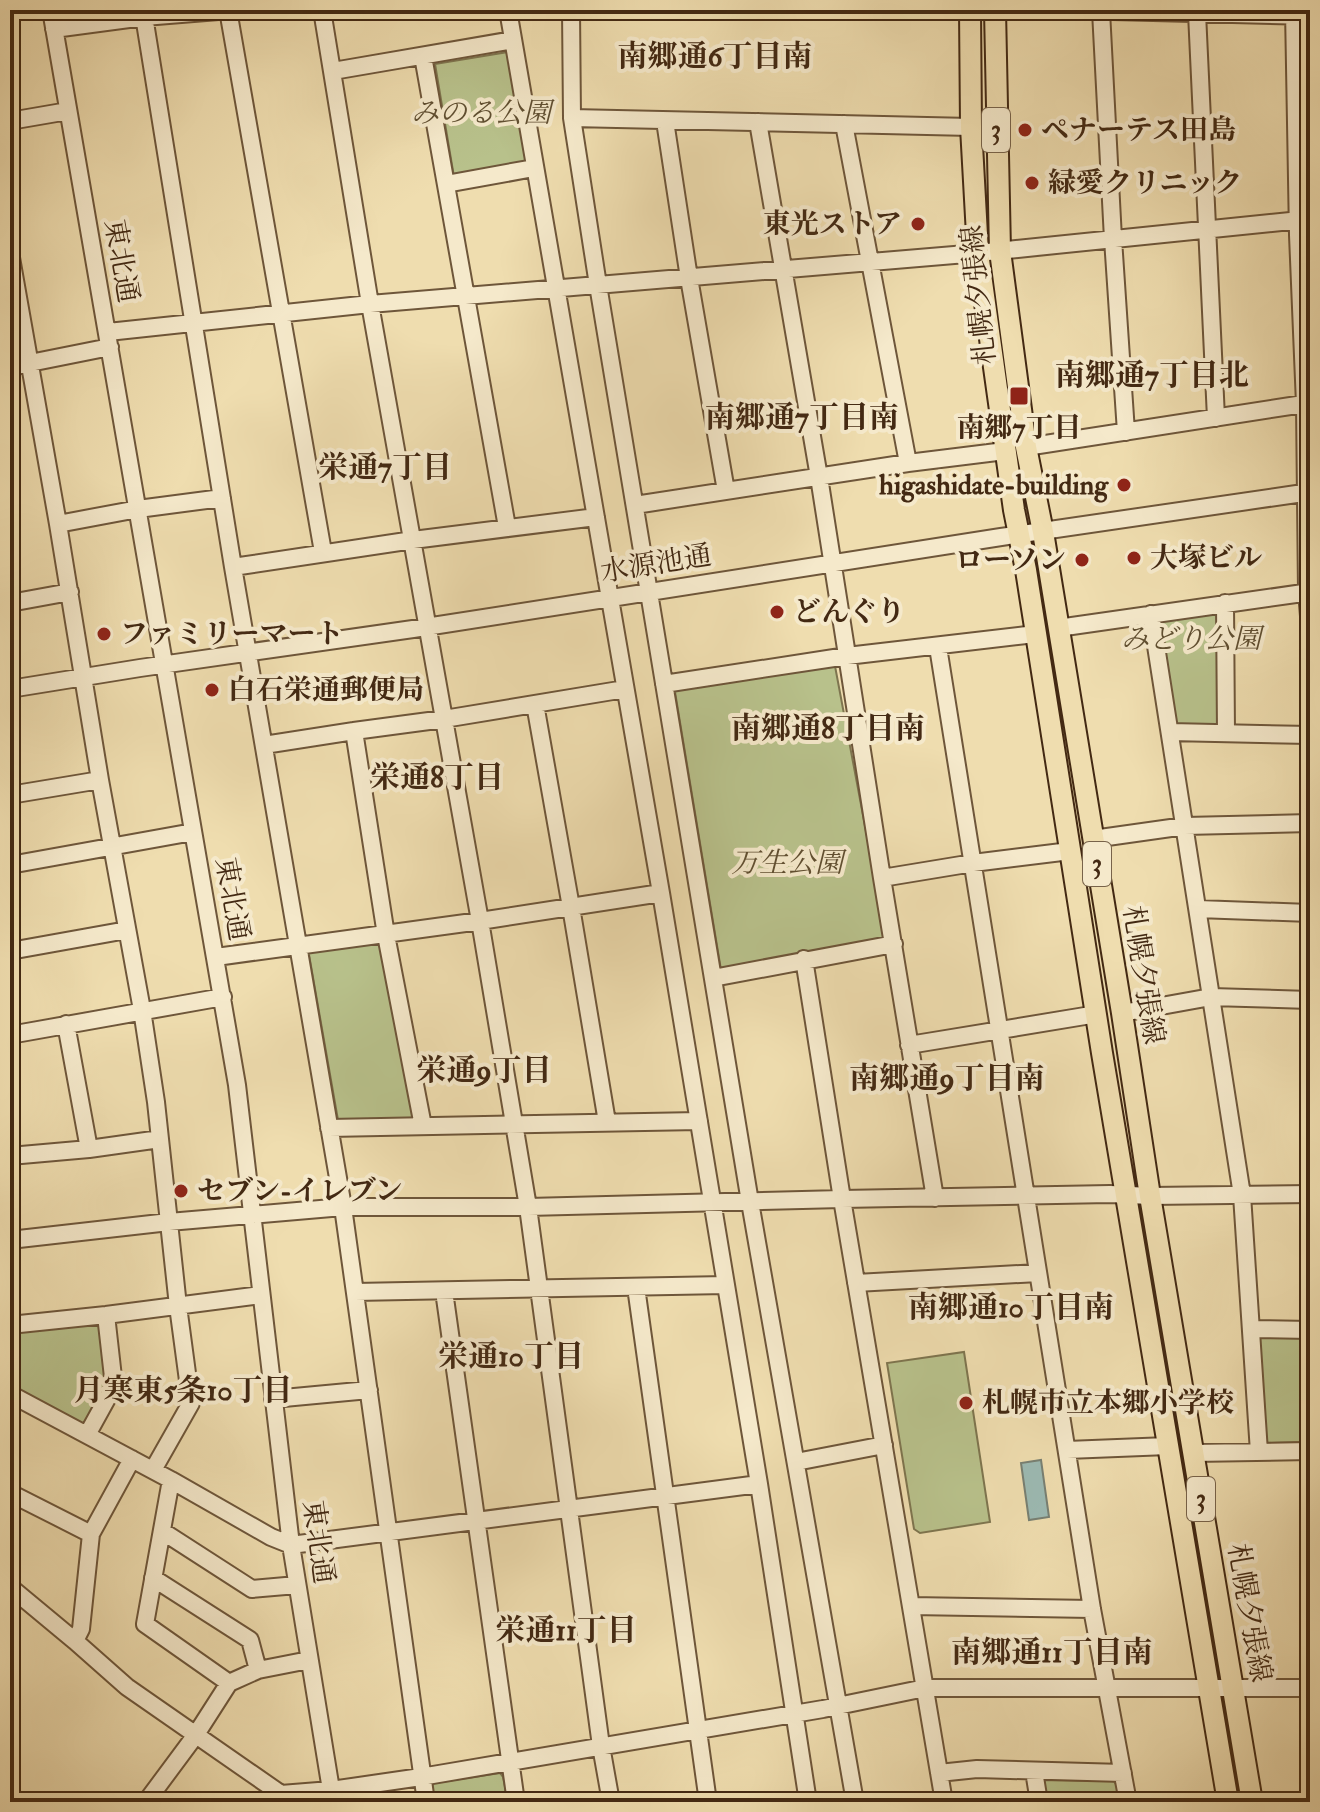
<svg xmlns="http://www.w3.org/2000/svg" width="1320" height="1812" font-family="'IM FELL Double Pica','Noto Serif JP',serif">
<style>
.green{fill:#b8c18b;stroke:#7e754f;stroke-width:2}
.water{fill:#9cbab3;stroke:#788073;stroke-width:2}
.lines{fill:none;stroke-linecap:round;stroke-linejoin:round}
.minor-casing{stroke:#6e563a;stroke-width:20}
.major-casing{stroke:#432913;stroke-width:24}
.minor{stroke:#f5e9cb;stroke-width:16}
.major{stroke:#efddaf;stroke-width:20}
.poi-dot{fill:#8f2418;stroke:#f5e9cb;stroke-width:3}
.labels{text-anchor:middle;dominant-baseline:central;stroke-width:8;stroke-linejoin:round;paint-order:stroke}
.shield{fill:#f5e9cb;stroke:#78634a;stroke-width:2}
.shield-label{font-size:26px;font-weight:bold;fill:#432913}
.park-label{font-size:28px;font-style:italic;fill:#604f31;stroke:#f5e9cb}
.poi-label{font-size:28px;font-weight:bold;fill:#432913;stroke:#f5e9cb;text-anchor:start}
.street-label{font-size:28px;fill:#432913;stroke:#f5e9cb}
.neighbourhood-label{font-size:30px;font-weight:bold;fill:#432913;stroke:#f5e9cb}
</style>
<rect width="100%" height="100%" fill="#efddaf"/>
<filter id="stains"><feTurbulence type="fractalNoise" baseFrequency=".0025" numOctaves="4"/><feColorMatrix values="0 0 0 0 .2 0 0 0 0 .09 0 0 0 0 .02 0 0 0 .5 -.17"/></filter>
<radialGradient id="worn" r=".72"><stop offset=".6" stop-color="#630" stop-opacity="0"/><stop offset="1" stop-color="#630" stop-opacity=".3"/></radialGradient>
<path class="green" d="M508,52L527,163L454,177L435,64Z
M1219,608L1221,723L1217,727H1178L1174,722L1159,622L1163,615Z
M835,666L886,938L721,970L675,692L679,688Z
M379,940L417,1119L338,1120L308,949Z
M99,1322L108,1387L84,1425L10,1384V1330Z
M1309,1336L1310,1440L1307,1442L1266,1443L1258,1340L1261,1337Z
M964,1352L990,1522L920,1533L914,1529L887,1363Z
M500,1773L503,1777L508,1802H434L431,1787L434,1783Z
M1046,1780L1114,1781L1117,1786L1120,1802H1044L1041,1783Z"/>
<path class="water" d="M1041,1460L1049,1517L1029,1520L1021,1463Z"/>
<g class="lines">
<defs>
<path id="minor" d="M51,10L237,1085L291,1545L333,1802
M143,10L233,567L343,1207L426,1802
M228,10L323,552
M322,10L370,304L480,921L528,1207L601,1746L611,1802
M508,10L661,893L759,1484L808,1802
M571,10L572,118L598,285L750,1202L855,1802
M1073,10L1310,16
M1294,10L1298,235L1305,404L1307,592L1310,628
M1101,11L1113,239L1126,432
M1197,13L1216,418
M54,29L144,17L231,10
M423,56L507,527
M333,71L513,40
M572,118L971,127
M10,121L68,111
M665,121L689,278L726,491
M758,122L819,477L882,878L935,1198
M844,124L908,463
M446,184L534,168
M10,252L58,524L100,780L142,1010L156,1102L178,1306L191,1403L153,1470
M108,332L370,304L978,253L1310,219
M10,367L110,347
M1026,447L1310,403
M635,505L908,463L1005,451
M58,524L138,509L222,498
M233,567L413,540L596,517
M10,603L70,592
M1225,603L1226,733
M1151,614L1242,1195L1259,1452
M1058,628L1310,592
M938,647L1092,1609L1128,1802
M664,684L847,656L1035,634
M10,689L140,668L413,629L1001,537L1310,492
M535,704L571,907L607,1122
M354,731L386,935L423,1126
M1170,732L1310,735
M264,745L354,731L444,719L625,689
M10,795L100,780
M1093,839L1185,826L1310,823
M10,865L193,832
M882,878L973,863L1070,851
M1198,909L1310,913
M10,951L127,930
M216,957L480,921L661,893
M804,959L842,1199L944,1802
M713,978L894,944
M1122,1013L1211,997L1310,1000
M66,1024L89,1149
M10,1035L223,997
M909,1045L1097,1014
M329,1128L699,1121
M10,1156L89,1149L160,1139
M10,1240L169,1222L343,1207H528L842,1199L1110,1194L1150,1196L1310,1194
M856,1283L1038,1273
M636,1287L708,1802
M444,1291L516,1802
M355,1292L726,1285
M10,1325L106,1315L261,1295
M1251,1329L1310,1330
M10,1394L171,1480L271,1537L291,1545L759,1484
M273,1399L369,1390
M87,1435L114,1386L106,1315
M1067,1450L1168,1446
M1193,1453L1310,1451
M796,1462L884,1445
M171,1480L145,1624L229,1683L258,1670L309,1660
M10,1493L91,1534
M162,1531L252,1589L297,1585
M153,1578L250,1640L258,1670
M10,1587L75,1641L127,1687L281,1794L331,1790L421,1777L823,1709L925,1688H1310
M911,1606L1092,1609
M75,1641L81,1629L91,1534L132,1459
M1034,1771L1039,1802
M939,1773L977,1769L1123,1773
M146,1802L195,1736L229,1683"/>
<path id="major" d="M970,10L971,127L978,253L1014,510L1026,570L1102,1053L1228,1802
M995,10L1000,251L1026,447L1043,532L1122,1013L1150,1196L1252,1802"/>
</defs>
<use href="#minor" class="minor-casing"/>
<use href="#major" class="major-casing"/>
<use href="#minor" class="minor"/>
<use href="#major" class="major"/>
</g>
<g class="poi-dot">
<circle cx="1025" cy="130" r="8"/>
<circle cx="1032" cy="183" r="8"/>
<circle cx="918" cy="224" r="8"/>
<rect x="1009" y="386" width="20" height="20" rx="4"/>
<circle cx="1124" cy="485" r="8"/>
<circle cx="1134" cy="558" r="8"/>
<circle cx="1082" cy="560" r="8"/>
<circle cx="777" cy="612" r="8"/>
<circle cx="104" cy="634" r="8"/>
<circle cx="212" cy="690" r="8"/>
<circle cx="181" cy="1191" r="8"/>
<circle cx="966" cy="1403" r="8"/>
</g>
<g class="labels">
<g class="shield">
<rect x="982" y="108" width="28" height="44" rx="6"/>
<rect x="1083" y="842" width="28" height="44" rx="6"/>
<rect x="1187" y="1477" width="28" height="44" rx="6"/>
</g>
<g class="shield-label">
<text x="996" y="130">3</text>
<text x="1097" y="864">3</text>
<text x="1201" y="1499">3</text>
</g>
<g class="park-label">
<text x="481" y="113">みのる公園</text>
<text x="1191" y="639">みどり公園</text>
<text x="787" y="863">万生公園</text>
</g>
<g class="poi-label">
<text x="1041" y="130">ペナーテス田島</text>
<text x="1048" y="183">緑愛クリニック</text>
<text x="902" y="224" text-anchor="end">東光ストア</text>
<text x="1019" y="428" text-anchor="middle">南郷7丁目</text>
<text x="1108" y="485" text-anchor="end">higashidate-building</text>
<text x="1150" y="558">大塚ビル</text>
<text x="1066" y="560" text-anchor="end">ローソン</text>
<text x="793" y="612">どんぐり</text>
<text x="120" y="634">ファミリーマート</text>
<text x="228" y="690">白石栄通郵便局</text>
<text x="197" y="1191">セブン-イレブン</text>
<text x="982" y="1403">札幌市立本郷小学校</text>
</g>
<g class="street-label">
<text transform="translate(121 261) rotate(80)">東北通</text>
<text transform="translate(979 295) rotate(-96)">札幌夕張線</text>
<text transform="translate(656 564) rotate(-9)">水源池通</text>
<text transform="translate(232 899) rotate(80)">東北通</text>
<text transform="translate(1143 975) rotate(81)">札幌夕張線</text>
<text transform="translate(318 1542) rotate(82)">東北通</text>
<text transform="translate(1249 1613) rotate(80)">札幌夕張線</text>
</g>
<g class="neighbourhood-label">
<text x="715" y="56">南郷通6丁目南</text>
<text x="1152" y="375">南郷通7丁目北</text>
<text x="802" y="417">南郷通7丁目南</text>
<text x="385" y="467">栄通7丁目</text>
<text x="828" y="728">南郷通8丁目南</text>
<text x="437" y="777">栄通8丁目</text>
<text x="484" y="1070">栄通9丁目</text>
<text x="947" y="1078">南郷通9丁目南</text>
<text x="1011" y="1307">南郷通10丁目南</text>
<text x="511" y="1356">栄通10丁目</text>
<text x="183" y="1390">月寒東5条10丁目</text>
<text x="566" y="1630">栄通11丁目</text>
<text x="1052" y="1652">南郷通11丁目南</text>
</g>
</g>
<rect width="1320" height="1812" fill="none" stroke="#efddaf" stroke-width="40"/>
<rect x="12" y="12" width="1296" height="1788" fill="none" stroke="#432913" stroke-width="4"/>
<rect x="20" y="20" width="1280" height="1772" fill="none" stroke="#432913" stroke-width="2"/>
<rect width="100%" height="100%" filter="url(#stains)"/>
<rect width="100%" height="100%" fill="url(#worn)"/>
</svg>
